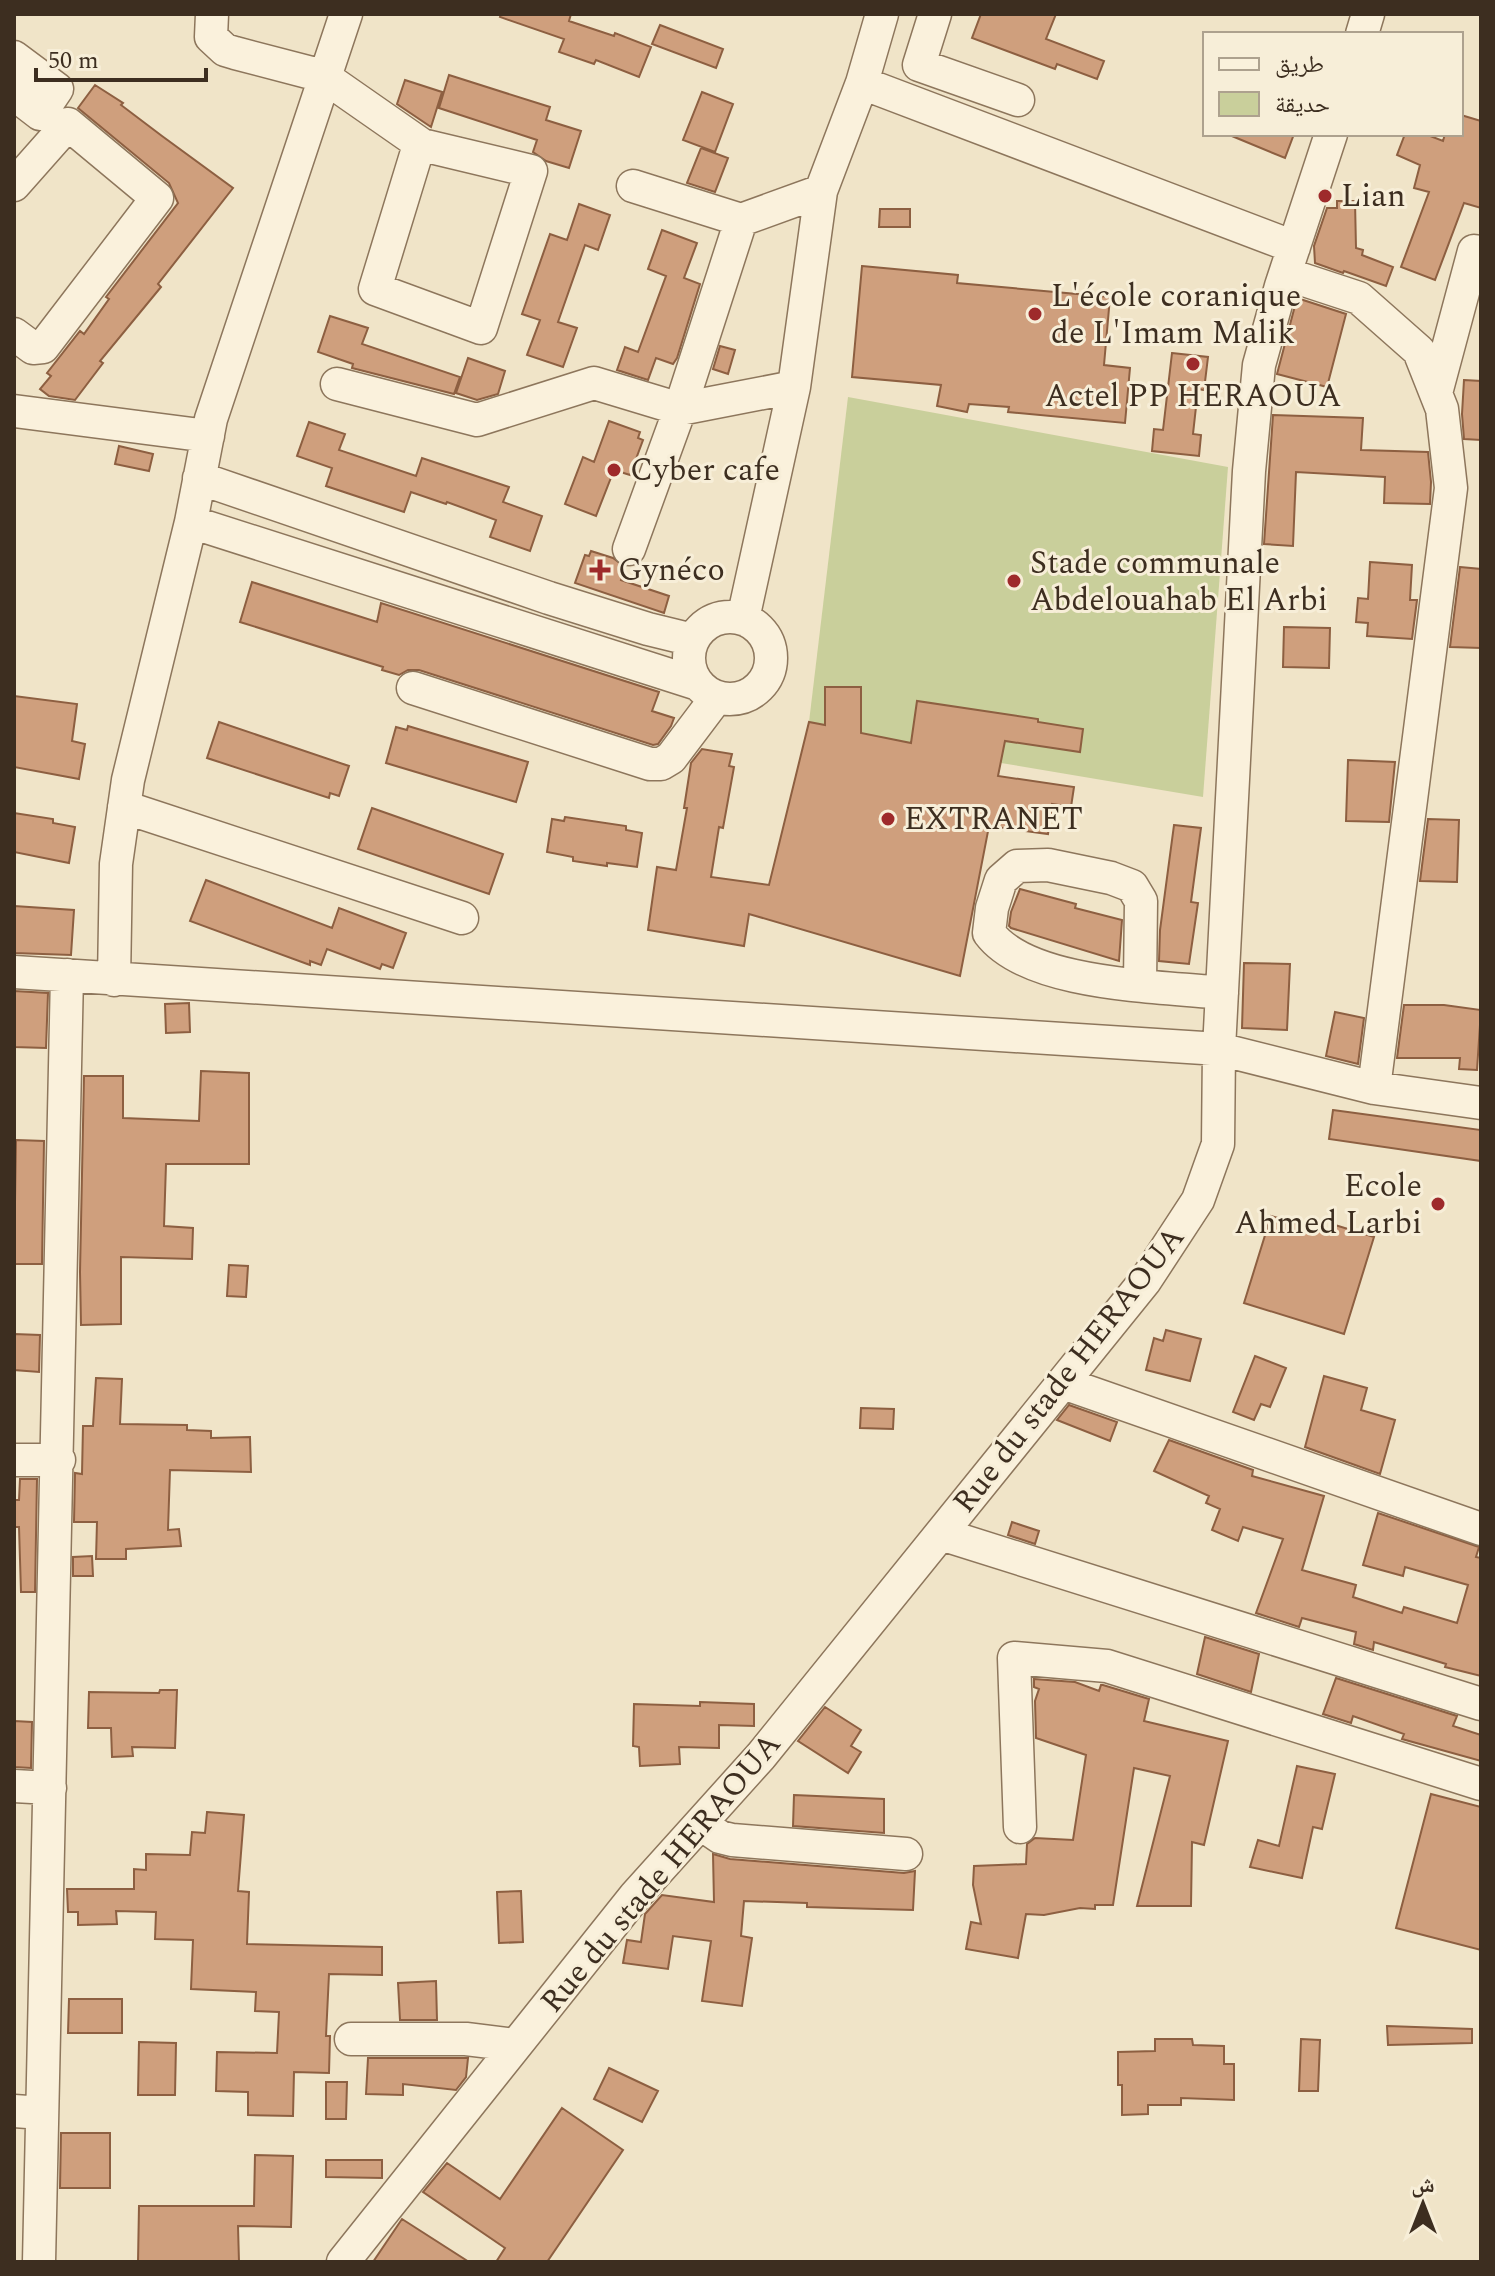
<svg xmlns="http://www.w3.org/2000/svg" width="1495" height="2276" font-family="Spectral,'Noto Naskh Arabic',serif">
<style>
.green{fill:#c9cf9b}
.building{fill:#cf9f7d;stroke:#8d5f41;stroke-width:2}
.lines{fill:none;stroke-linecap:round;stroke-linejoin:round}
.minor-casing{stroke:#8d765c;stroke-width:35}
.minor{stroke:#faf1dc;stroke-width:32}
.poi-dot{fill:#9e2a2b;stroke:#f7eed8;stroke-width:3}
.labels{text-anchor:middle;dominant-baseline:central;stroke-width:6;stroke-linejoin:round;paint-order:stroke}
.poi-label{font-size:32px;fill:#3d2e20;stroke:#f7eed8;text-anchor:start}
.street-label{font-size:32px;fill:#3d2e20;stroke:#f7eed8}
</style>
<rect width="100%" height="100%" fill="#f0e4c8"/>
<path class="green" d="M848,397L1228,467L1203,797L1001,763L809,722Z"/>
<path class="building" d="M501,14H571L569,21L614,36L615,33L651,47L639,77L596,60L594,64L559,52L564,39L500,17Z
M981,14H1056L1046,39L1104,61L1097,79L1057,64L1055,69L972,38Z
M660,25L723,49L716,68L652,44Z
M449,75L550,107L546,120L581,131L569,168L546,161L533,152L537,140L439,108Z
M405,80L442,92L431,127L397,104Z
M95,85L123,103L121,105L162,136L233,188L158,284L161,287L100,361L103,363L75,400L49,396L40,389L51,376L47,373L80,331L84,334L109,299L106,297L178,203L169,183L78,108Z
M702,92L733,104L715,152L683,140Z
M1461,115L1481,121V208L1464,203L1435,280L1401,267L1429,192L1414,188L1420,165L1397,155L1405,134H1425L1443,141L1445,134H1461Z
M1227,134H1294L1285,158Z
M701,148L728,158L715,192L687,183Z
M1337,201H1355L1356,248L1363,250L1362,255L1393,267L1386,286L1344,271L1343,273L1315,263L1314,246L1327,208H1337Z
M579,204L610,215L598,250L585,245L558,322L577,328L563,367L527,355L540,320L522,314L550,234L567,240Z
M880,209H910V227H879Z
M662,230L697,243L684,278L700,284L677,358L673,364L656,358L648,380L617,370L625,347L638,352L666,276L648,269Z
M862,266L958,275L957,283L1110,297L1104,365L1130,368L1125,423L1008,412L1009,407L969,404L967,412L937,406L941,385L852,377Z
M1297,298L1346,314L1327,387L1277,374Z
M330,316L368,328L362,344L460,377L454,394L352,368L353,364L318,352Z
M720,346L735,350L728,374L713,369Z
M1172,353L1208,357L1204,390L1198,389L1193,434L1201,435L1199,456L1152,451L1154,429L1163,430Z
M468,358L505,371L498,394L477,400L456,393Z
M1464,380L1481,381V440L1464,439L1462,414Z
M1273,415L1363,418L1361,450L1428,452L1431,482L1430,504L1384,503L1385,477L1296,472L1293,546L1264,544Z
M609,421L640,432L638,438L643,440L630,475L614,470L596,516L565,504L583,457L594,462Z
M309,422L345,434L339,450L416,476L422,458L509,487L503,502L542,516L530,551L490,537L496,520L447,502L446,504L411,492L404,512L326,486L332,468L297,456Z
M119,446L153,454L149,471L115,464Z
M591,551L613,558L625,567L621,580L669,596L664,613L575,583L585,555L589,556Z
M1370,562L1412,565L1410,600H1417L1412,639L1367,636L1368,623L1356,622L1358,598L1368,599Z
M1460,567L1481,569V648L1450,647Z
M252,582L377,622L381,603L659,692L652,711L674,718L671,726L658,744L653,745L419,670H408L399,675L382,670L383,667L240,622Z
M1284,627L1330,628L1329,668L1283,667Z
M825,687H861V733L911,743L917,701L1038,719V722L1083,729L1080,752L1005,741L998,776L1074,787L1071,807L1052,804L1048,834L989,826L960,976L749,914L744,946L648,930L657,867L676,870L687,808H684L691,763L702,749L732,754L729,766L734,767L723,828L719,827L711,877L769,885L809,722L825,725Z
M14,696L77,704L72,741L85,744L79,779L14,767Z
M219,722L349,766L339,796L330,793L329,798L207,758Z
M408,726L528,762L516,802L386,763L396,727L407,730Z
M1348,760L1395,762L1389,822L1346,821Z
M372,808L503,854L489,894L358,849Z
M14,813L53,819V823L75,827L69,863L14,852Z
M565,817L626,826V830L642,833L637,867L607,863V866L573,861V857L547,852L552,819L564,821Z
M1428,819L1459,820L1457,882L1420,881Z
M1174,825L1201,828L1191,902L1198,903L1189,964L1159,961L1160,930Z
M206,880L332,928L339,908L406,933L393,968L382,964L380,969L327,949L321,965L310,961V965L190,921Z
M1020,889L1076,904L1075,908L1122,920L1119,961L1011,928L1009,926L1011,912Z
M14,906L74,910L71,955L14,953Z
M1244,963L1290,964L1287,1030L1242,1028Z
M14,991L48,993L46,1048L14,1047Z
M189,1003L190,1032L166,1033L165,1004Z
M1404,1005H1444L1481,1010L1477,1070L1459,1069L1460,1058H1397Z
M1335,1012L1364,1018L1358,1064L1326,1056Z
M201,1071L249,1073V1164H166L164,1226L193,1228L192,1259L121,1257V1324L81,1325L80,1272L84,1076H123V1118L199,1121Z
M1333,1110L1481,1130V1161L1329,1139Z
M16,1140L44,1141L42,1264H14Z
M1271,1216L1332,1234L1335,1225L1374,1237L1344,1334L1244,1303Z
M229,1265L248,1266L246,1297L227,1296Z
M1166,1330L1201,1339L1190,1381L1146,1370L1154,1338L1163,1341Z
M14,1334L40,1335L39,1372L14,1370Z
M1255,1356L1286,1368L1270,1407L1261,1404L1254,1420L1233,1412Z
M1324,1376L1367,1388L1361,1410L1395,1420L1380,1474L1305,1447Z
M96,1378L122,1379L120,1424L187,1425V1430L211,1431V1438L250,1437L251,1472L170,1470L168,1530L179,1529L181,1546L126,1549V1559H96L97,1522H74L75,1473L82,1474L83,1426H93Z
M1069,1405L1117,1422L1110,1441L1057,1420Z
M861,1408L894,1409L893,1429L860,1428Z
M1169,1440L1253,1470L1252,1476L1324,1496L1302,1570L1356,1585L1353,1597L1402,1613L1404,1607L1457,1623L1468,1585L1405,1567L1403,1576L1363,1565L1378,1513L1479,1547L1476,1557L1481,1558V1676L1445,1667L1446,1664L1374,1642L1373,1650L1354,1644L1356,1632L1302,1618L1299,1627L1256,1613L1283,1539L1243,1527L1238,1541L1212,1530L1220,1509L1206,1503L1209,1496L1154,1471Z
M20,1479H37L35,1592H21L19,1527H14V1500H19Z
M1012,1522L1039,1531L1035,1544L1008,1535Z
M92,1556L93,1576H73V1557Z
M1205,1637L1259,1654L1251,1692L1197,1674Z
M1336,1678L1457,1716L1453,1726L1481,1735V1761L1402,1739L1404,1734L1353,1716L1351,1723L1323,1714Z
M1034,1679L1075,1682L1099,1691L1101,1685H1103L1149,1699L1144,1721L1228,1741L1204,1845L1192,1842L1191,1906H1137L1170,1776L1134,1768L1113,1905H1095V1909L1080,1908L1044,1915L1026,1914L1018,1958L966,1949L971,1922L981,1924L973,1885L974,1866L1026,1864L1027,1844L1035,1838L1073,1840L1086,1755L1036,1738L1035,1701L1039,1689L1034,1687Z
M160,1690H177L175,1748L132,1747L133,1756L112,1757L111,1728H88L89,1692L159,1693Z
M700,1702L754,1704V1726L719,1725V1748L679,1747L680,1764L640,1766L639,1747L633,1746L634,1704L700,1706Z
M825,1707L861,1730L851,1746L861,1752L848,1773L798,1741Z
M14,1721L32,1722L31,1768L14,1767Z
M1297,1766L1335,1774L1322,1829L1313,1827L1302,1878L1250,1867L1258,1840L1279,1846Z
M1431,1794L1481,1807V1950L1396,1928Z
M794,1795L884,1799V1833L793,1826Z
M207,1812L244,1815L238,1891L249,1892L247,1944L382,1947V1975L329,1974L326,2036H330L329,2073L294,2072L293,2116L248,2115V2092L216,2091L217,2052L277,2053L279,2012L255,2011L256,1992L191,1989L193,1940L155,1939L156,1912L116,1911L117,1924L78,1925V1912H68L67,1889H134V1869L146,1870V1854L190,1855L192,1832L205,1833Z
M713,1854L730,1859L904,1873L915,1871L913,1910L807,1907V1903L744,1901L741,1936L752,1938L742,2006L702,2001L711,1941L673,1936L668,1969L623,1963L627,1940L641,1942L645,1914L662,1895L714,1902Z
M521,1891L523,1942L499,1943L497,1892Z
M436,1981L437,2020H400L398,1983Z
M69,1999H122V2033H68Z
M1387,2026L1472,2029V2043L1388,2045Z
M1155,2039H1192L1193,2045L1224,2046V2064H1234V2100L1181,2098V2105H1148V2114L1122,2115V2085H1118V2052L1155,2051Z
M1301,2039L1320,2040L1318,2091H1299Z
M139,2042L176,2043L175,2095H138Z
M368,2058H468L466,2077L456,2090L403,2084V2095L366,2094Z
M609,2068L658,2091L642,2122L594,2099Z
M326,2082H347L346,2119H326Z
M562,2108L623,2150L547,2262H496L505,2248L423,2192L447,2163L500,2199Z
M61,2133H110V2188H60Z
M255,2155L293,2156L291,2227L238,2226L239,2262H138L139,2206H254Z
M326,2160H382V2178L326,2177Z
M402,2219L469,2262H373Z"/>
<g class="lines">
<defs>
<path id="minor" d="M212,14L211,37L225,50L235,53L323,76L422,145L531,171L481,328L375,289L419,145
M935,14L919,65L1018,100
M1362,34L1368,14
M14,57L57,89L40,114L14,94
M862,83L1294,247
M14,185L68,124L157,198L43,347L33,348L14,334
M633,186L741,220
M1286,274L1359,298L1419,351L1442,409L1451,488L1374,1088
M337,384L477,420L594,383L680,409L794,387L821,191L862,83L882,14
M1436,393L1474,251L1481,253
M14,411L208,436
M199,478L549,598L648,629L693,640
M191,522L698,684
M629,549L680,409L741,220L821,191
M689 658a41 41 0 1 1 82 0a41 41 0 1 1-82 0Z
M743,619L794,387
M413,688L650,764H661L671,758L717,697
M124,807L462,918
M14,972L1219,1049L1374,1088L1481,1103
M114,980L116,864L128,780L191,522L211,419L346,14
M1140,984L1141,901L1132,886L1111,878L1048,865L1017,866L1001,880L992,908L989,933C1029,986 1159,986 1222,993
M1063,1383L1481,1529
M14,1460H59
M941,1534L1481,1704
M14,1786L50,1788
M701,1824L720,1837L732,1840L906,1854
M1020,1827L1014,1658L1107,1666L1481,1784
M351,2039H466L516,2045
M14,2111L42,2113
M39,2262L67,975
M343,2262L635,1896L761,1756L1145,1281L1198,1200L1218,1144L1219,1049L1249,471L1259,365L1281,286L1331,134"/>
</defs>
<use href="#minor" class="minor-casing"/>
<use href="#minor" class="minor"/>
</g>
<g class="poi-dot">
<circle cx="1325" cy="196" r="8"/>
<circle cx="1035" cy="314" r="8"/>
<circle cx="1193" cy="364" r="8"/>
<circle cx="614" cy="470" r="8"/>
<path d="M596 558h8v8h8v8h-8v8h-8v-8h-8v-8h8z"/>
<circle cx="1014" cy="581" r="8"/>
<circle cx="888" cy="819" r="8"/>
<circle cx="1438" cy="1204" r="8"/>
</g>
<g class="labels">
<g class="poi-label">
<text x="1341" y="196">Lian</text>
<text x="1051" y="296">L'école coranique<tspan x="1051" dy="37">de L'Imam Malik</tspan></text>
<text x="1193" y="396" text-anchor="middle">Actel PP HERAOUA</text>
<text x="630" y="470">Cyber cafe</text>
<text x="1030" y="563">Stade communale<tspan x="1030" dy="37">Abdelouahab El Arbi</tspan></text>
<text x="618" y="570">Gynéco</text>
<text x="904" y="819">EXTRANET</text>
<text x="1422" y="1186" text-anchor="end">Ecole<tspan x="1422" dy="37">Ahmed Larbi</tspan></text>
</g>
<g class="street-label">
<text transform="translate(1069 1370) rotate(-52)">Rue du stade HERAOUA</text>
<text transform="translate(661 1873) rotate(-50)">Rue du stade HERAOUA</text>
</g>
</g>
<rect width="1495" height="2276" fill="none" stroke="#3d2e20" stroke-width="32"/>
<rect x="1203" y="32" width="260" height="104" fill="#f7eed8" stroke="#ada18e" stroke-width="2"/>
<rect x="1219" y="58" width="40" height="12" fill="#faf1dc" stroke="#ada18e" stroke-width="2"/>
<text x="1275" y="72" font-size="24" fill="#3d2e20">طريق</text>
<rect x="1219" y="92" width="40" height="24" fill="#c9cf9b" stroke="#ada18e" stroke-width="2"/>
<text x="1275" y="112" font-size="24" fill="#3d2e20">حديقة</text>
<g transform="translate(1423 2204)" stroke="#f7eed8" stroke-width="6" paint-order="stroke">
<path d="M0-6L14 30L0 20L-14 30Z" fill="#3d2e20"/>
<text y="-12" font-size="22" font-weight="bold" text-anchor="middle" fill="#3d2e20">ش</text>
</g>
<path d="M36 68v12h170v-12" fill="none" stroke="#3d2e20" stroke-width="4"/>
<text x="48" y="68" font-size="24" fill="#3d2e20" stroke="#f7eed8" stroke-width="6" paint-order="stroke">50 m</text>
</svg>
